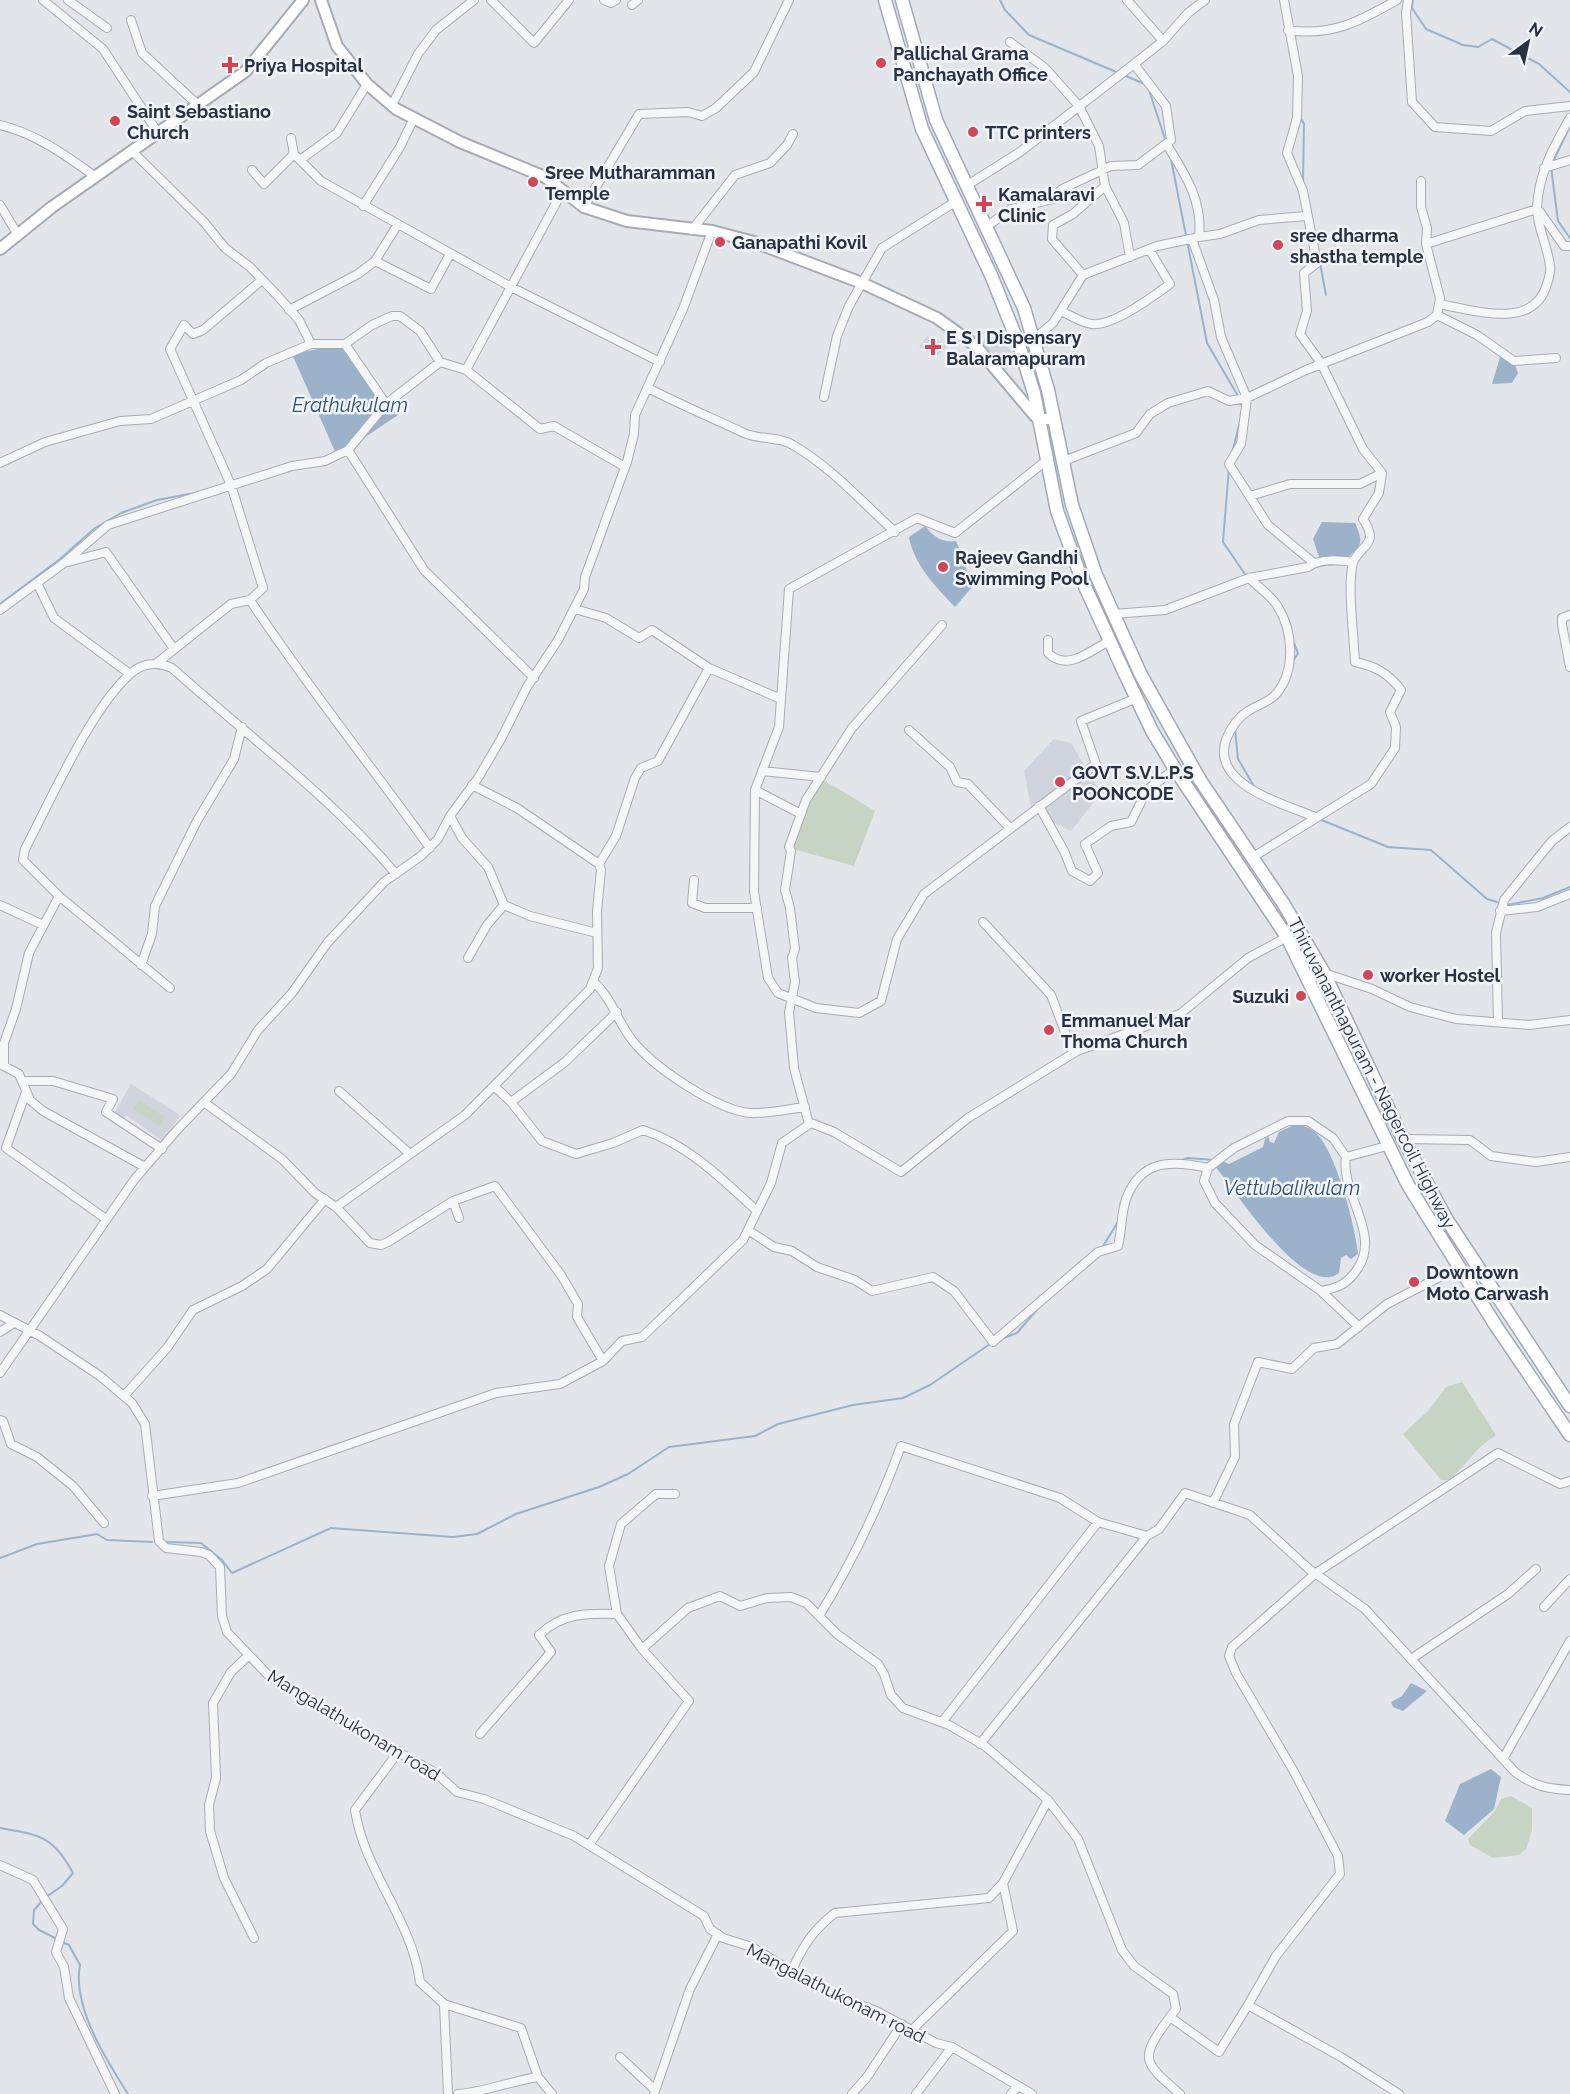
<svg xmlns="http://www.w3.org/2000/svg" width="1570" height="2094" font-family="Raleway,sans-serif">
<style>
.built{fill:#d0d4dc}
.green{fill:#c7d4c3}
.water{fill:#9cb2cb}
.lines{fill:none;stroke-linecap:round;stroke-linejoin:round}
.stream{stroke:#9cb2cb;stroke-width:2}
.street-casing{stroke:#a7acb4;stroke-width:10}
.secondary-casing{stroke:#a7acb4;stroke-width:14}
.primary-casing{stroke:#a1a9b6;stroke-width:15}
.street{stroke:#f4f6f8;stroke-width:8}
.secondary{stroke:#fff;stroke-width:10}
.primary{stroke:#fff;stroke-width:12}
.poi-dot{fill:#d04657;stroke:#f1f4f8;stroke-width:2}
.labels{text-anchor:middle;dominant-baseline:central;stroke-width:5;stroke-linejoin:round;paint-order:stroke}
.poi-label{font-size:18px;font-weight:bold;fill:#293242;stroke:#f1f4f8;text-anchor:start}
.street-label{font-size:18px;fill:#293242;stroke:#f1f4f8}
.water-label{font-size:20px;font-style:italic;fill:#335077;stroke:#f1f4f8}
</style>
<rect width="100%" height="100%" fill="#e2e5ea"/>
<path class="built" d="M1003,335L1009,340L1007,345L1015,357V362L1006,370L982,343L986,337L993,339Z
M927,336L948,346L936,357L919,347Z
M1054,739L1071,743L1101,793L1071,831L1032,812L1024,771Z
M131,1084L180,1115L163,1141L126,1115L123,1119L114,1113Z"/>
<path class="green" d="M820,778L875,811L854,866L786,847C793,821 804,799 820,778Z
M139,1100L165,1117L160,1126L133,1109Z
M1462,1382L1496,1435C1477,1447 1466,1464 1450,1480H1441L1403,1434L1429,1410L1446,1387Z
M1511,1796L1532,1808V1830L1526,1849L1519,1855L1493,1858L1470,1845L1468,1839L1495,1811L1501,1799Z"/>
<path class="water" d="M345,344L398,415L337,456L292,354Z
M1501,354L1513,359L1518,373L1512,383L1492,384Z
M1322,522L1355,523C1364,543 1362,545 1346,559L1319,557L1313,539Z
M925,526C934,537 942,543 956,541C963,556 966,571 973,586L955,607C936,587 914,565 909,537Z
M1296,1124C1303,1125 1313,1129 1317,1134C1337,1155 1355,1226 1358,1254L1351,1259L1346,1255L1341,1258L1339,1273C1304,1300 1234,1188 1214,1165L1222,1161L1229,1164L1263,1147L1265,1139L1268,1136L1270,1142L1274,1143L1279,1132Z
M1411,1683L1427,1691L1403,1711L1393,1707L1391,1702L1402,1696Z
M1491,1769L1501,1777L1494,1809L1464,1835L1445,1821L1460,1784Z"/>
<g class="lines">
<path class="stream" d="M1000,0L1005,10L1029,35L1147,85
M1413,0L1412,8L1426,29L1463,45L1478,47L1492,39L1539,64L1570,92
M1149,90L1166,142
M1300,117L1304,124L1303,182
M1171,159L1207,343L1238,396
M1553,162L1570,126
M1551,167L1558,221L1570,238
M1320,263L1326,295
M1232,453L1241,418
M1229,467L1223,542L1247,577
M247,484L278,474
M0,604L60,559L95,528L121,513L157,500L200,492
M1292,663L1298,653L1293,641
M1235,729L1238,759L1255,788
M1319,819L1388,847L1431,850L1487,899L1507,905L1543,898L1570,887
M1179,1161L1188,1158L1214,1160
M1132,1180L1140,1172
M1102,1248L1119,1220
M1001,1339L1017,1333L1041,1305
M167,1542L201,1543L222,1560L232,1573L331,1528L453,1537L477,1534L516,1514L599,1487L628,1474L669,1447L755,1436L778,1424L853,1405L903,1398L930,1385L990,1344
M0,1558L37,1544L97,1534L107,1540L152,1542
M0,1828C40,1835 53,1836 73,1873L62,1886L46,1897
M42,1901L34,1910L33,1924L39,1930L57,1939
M62,1942L69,1945L80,1965C72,2007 107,2061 128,2094"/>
<defs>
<path id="street" d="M43,0L103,49L158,133
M68,0L107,28
M491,0L534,43L569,0
M604,0L611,3L616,0
M1127,0L1163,41
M1408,0L1406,13L1412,102L1435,127L1491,131L1525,111L1570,106
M632,5L638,0
M131,20L142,53L198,105
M1288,30C1332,37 1360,21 1397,0
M1010,42L1045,68L1079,106L1099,146L1105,186L1124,223L1130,257
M392,105L418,54L436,30L474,0
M0,125C37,134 65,155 96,177
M291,138L294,154
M1167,145C1185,174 1203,201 1199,237L1220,234L1259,220L1306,216
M132,151L204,222L225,248L250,267L276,294L299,320L311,344H345L372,325L392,316H400L420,331L440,362
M300,160L337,133L367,84
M1544,168L1570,160
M252,170L264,184L294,154L321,181L398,224
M966,186L1020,152L1134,64
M0,205L18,235
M363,206L400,147L414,118
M584,207L639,114L688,112L702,116L716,108L754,72L789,0
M1540,212L1564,246H1570
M986,227L1011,209L1053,199L1062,189L1111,166L1138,165L1171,140L1166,106L1134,64L1163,41L1188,13L1205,0
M692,230L735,175L770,163L787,145L793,134
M1192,239L1214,300L1221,337L1247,398L1241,444L1229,464L1268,525L1314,563
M1426,244L1537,209
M375,261L431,289L450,254
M1083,275L1052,239L1053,225L1073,214L1105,186
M1439,304C1474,310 1534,331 1547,284C1549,278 1551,272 1550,266C1548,247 1537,227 1537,208C1538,175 1554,146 1570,118
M289,310L358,274L375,261L398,224L511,287L660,362
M1061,311C1070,315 1082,323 1092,324C1112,327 1154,296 1170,284L1149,249
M1437,315L1477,335L1514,361L1556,358
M1034,339L1053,323L1083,275L1157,246L1195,238
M345,344L386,404
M466,370L562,192
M648,388C679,404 712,418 744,433C759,440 779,436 793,445C831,467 863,503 895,532
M824,397L837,336L849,306L882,248L955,202
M348,450L386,404L440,362L466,370L540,429L554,426L625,467
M1047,460L955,533L917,518L789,589L779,727L755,790L754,892L768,978L778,993L816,1008L859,1013L881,1001L897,939L924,894L1096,764L1081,721L1137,698
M1061,462L1136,433L1150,414L1168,403L1208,391L1229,401L1247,398L1306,370L1428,322L1437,315L1440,298L1426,244L1427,228L1421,207V181
M0,463L45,442L120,421L151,419L241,380L266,363L311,344
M1250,496L1290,484H1360L1382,473
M68,562L106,552L174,649
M1249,578C1258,587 1272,596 1278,607C1293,631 1296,671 1276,694C1267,705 1248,706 1236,722C1193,779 1276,801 1315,817
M37,583L54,618L130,674
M250,600C306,685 370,764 430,848
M575,609L606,618L639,638L652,630L709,668L781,699
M0,610L64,563L108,525L292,466L325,461L348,450L424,570L534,678
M1114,614L1165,610L1249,578L1308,567C1320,558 1339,560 1353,562
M1570,615L1562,618V625L1570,667
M1048,640V653C1067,672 1090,651 1109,641
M157,663L231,604L250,600L263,588L231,485L170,349L184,325L193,334L203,330L262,280
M909,730L950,767L957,782L968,784L1009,827
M762,771L821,777
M755,790L801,814
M1039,806L1064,851L1072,871L1090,881L1098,873L1085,844L1111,826L1131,822L1147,790L1175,769
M450,816L462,838L488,867L504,905L530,916L597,933
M1253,857L1371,784L1395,748L1396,727L1390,712L1401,690C1388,673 1375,666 1355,662C1354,637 1347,585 1353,563C1359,545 1381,546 1363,519L1379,493L1382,473L1363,449L1321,363L1300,334L1307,311L1304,273L1317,263L1303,191L1287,153L1297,118L1298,76L1284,0
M599,864L616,836L635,778L641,768L658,761L709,668
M694,880L692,903L705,908H757
M0,905L43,925
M1500,911L1537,907L1570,894
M983,922L1051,995L1073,1053
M468,958L487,925L504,905
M141,965L152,934L155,906L197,821L234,759L242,727
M1307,977L1324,973L1372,989L1410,1007L1456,1019L1529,1025L1570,1020
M594,982C615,1002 618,1026 637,1046C659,1070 717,1110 750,1113C768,1114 787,1109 805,1107
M170,988L59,896L23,860L25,849C51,800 90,710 130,674C142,663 158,661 172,668C248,736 330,796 396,874
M1498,1022L1496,933L1504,900L1552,841L1570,827
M0,1064L19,1074L30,1100L43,1111L145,1167
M4,1065V1043L16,1009L29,953L59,896
M23,1081H53L113,1099L106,1112L162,1149
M495,1087L511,1102L542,1141L576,1154L613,1143L643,1130C689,1145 722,1179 757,1211
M339,1091L410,1154
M26,1092L6,1148L106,1219
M511,1102L565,1062L617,1012
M205,1103L282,1159L315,1193L336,1207L370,1243L381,1245L388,1242L453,1201
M809,1124L794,1068L789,1012L795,982L792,958L795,949L790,908L785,890L791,851L789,847L806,800L852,728L942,625
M1403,1139L1470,1140L1491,1156L1536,1162L1570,1157
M336,1207L465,1115L590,989L598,968L597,911L601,870L599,864L517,808L472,785
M459,1218L453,1201L495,1186L561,1275L578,1304L577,1317L603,1361
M748,1230L774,1247L792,1251L817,1267L855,1280L872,1291L933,1277L954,1291L993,1342L1098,1252L1118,1246C1122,1231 1121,1213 1126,1199C1141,1159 1171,1160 1208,1168
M1321,1291C1338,1288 1348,1284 1358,1268C1381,1233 1340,1193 1346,1157
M0,1315L40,1336L100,1376L132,1403L145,1424L159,1541L166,1548L201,1552L209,1555L220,1567L222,1616L227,1632L268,1675L334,1717L436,1773L457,1792L484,1799L574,1836L704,1916L710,1929L723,1938L752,1947L824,1991L876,2011L936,2043L952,2047L1032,2094
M1359,1327L1321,1291L1255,1245L1215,1203L1204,1181L1208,1168L1234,1148L1288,1121H1308L1333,1138L1346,1157L1387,1146
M0,1332L14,1323
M0,1373L134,1180L177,1130L231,1074L258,1030L292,993L328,942L384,882L421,856L438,839L450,816L478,778L501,739L527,687L558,640L584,589L585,577L627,462L634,434L635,415L683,309L712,231
M124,1396L167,1348L193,1310L242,1286L267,1269L325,1199
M0,1420L3,1421L11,1444L37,1457L73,1486L104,1523
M152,1496L238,1483L496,1393L560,1384L603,1361L622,1341L642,1337L743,1240L771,1183L782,1143L811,1123L834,1132L901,1172L968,1118L1077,1051L1180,1014L1248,958L1287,937
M1213,1503L1235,1457L1234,1424L1258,1362L1292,1369L1314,1348L1337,1344L1387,1304L1459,1267
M1544,1607L1570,1579
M819,1616C853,1561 879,1506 901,1446L1060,1498L1098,1522
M642,1649L688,1608L720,1596L740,1606L767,1598L791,1597L806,1603L837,1634L878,1664L884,1674L891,1695L903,1708L949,1725L985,1746L1048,1800L1078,1839L1122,1950L1134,1966L1173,1994L1176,2009L1170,2017L1219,2052L1248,2005
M248,1656L231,1672L213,1703L216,1778L209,1805L210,1831L224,1878L254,1938
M1411,1659L1508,1594L1536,1569
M942,1722L1098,1522L1147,1536L1159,1529L1185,1493L1250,1515L1309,1569L1365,1609L1515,1772C1534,1786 1547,1789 1570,1790
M480,1734L551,1652L539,1635C562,1613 586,1613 617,1614
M980,1744L1147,1536
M399,1751L355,1810C364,1871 412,1920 420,1982L444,2004L521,2028L538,2077
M1503,1759L1570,1641
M589,1845L689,1701L642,1649L617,1614L609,1566L621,1524L656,1494H675
M0,1865L33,1880L63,1929L56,1952L64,1967L69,1998L115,2094
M792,1970C803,1946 813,1930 835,1913L989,1898L1003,1883L1048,1800
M444,2004L448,2094
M1170,2017C1139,2059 1142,2061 1180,2094
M912,2030L1013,1931L1003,1883
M620,2057L655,2090
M458,2094C485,2092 511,2081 538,2077L552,2094
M654,2094L690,1989L718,1934
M852,2094L867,2077L902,2024
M916,2094L952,2047
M1011,2094L1018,2086
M1399,2094L1341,2057L1248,2005L1276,1956L1340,1874L1338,1856L1293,1770L1236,1673L1229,1656L1232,1647L1316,1573L1498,1453L1560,1484L1570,1481"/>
<path id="secondary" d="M321,0L337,46L367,84L396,109L460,142L545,177L584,207L627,221L712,231L754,242L862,283L937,318L976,346L1035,416L1040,420L1053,418
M0,249L52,207L246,71L303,0"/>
<path id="primary" d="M885,0L922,129L991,275L1019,345L1034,393L1057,511L1082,580L1125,674L1152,731L1175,769L1287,937L1408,1185L1496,1326L1570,1435
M902,0L936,120L1024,308L1048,390L1072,505L1096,575L1141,675L1200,780L1283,903L1324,973L1403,1139L1447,1220L1570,1406"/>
</defs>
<use href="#street" class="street-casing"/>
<use href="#secondary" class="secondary-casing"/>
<use href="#primary" class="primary-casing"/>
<use href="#street" class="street"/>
<use href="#secondary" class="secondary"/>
<use href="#primary" class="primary"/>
</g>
<g class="poi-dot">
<circle cx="881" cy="63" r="6"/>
<path d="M227 56h6v6h6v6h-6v6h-6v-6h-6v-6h6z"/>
<circle cx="115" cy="121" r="6"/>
<circle cx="973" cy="132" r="6"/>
<circle cx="533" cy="182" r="6"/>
<path d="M981 195h6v6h6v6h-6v6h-6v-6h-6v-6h6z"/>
<circle cx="720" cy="242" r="6"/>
<circle cx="1278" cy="245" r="6"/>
<path d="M930 338h6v6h6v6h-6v6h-6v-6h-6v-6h6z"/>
<circle cx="943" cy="567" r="6"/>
<circle cx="1060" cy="782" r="6"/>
<circle cx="1368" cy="975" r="6"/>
<circle cx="1301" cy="996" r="6"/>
<circle cx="1049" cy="1030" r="6"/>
<circle cx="1414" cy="1282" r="6"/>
</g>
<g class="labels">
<g class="poi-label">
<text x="893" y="53">Pallichal Grama<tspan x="893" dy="21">Panchayath Office</tspan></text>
<text x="244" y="65">Priya Hospital</text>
<text x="127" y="111">Saint Sebastiano<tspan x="127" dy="21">Church</tspan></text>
<text x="985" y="132">TTC printers</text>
<text x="545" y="172">Sree Mutharamman<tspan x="545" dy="21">Temple</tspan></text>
<text x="998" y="194">Kamalaravi<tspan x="998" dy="21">Clinic</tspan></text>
<text x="1290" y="235">sree dharma<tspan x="1290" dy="21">shastha temple</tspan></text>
<text x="732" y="242">Ganapathi Kovil</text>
<text x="946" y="337">E S I Dispensary<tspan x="946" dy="21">Balaramapuram</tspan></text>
<text x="955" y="557">Rajeev Gandhi<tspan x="955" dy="21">Swimming Pool</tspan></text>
<text x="1072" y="772">GOVT S.V.L.P.S<tspan x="1072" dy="21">POONCODE</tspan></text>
<text x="1380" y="975">worker Hostel</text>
<text x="1289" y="996" text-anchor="end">Suzuki</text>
<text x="1061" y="1020">Emmanuel Mar<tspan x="1061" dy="21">Thoma Church</tspan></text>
<text x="1426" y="1272">Downtown<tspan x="1426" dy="21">Moto Carwash</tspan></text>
</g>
<g class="street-label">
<text transform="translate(1372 1073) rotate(63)">Thiruvananthapuram - Nagercoil Highway</text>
<text transform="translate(354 1725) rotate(31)">Mangalathukonam road</text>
<text transform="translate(836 1993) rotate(27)">Mangalathukonam road</text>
</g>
<g class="water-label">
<text x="350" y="405">Erathukulam</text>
<text x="1292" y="1188">Vettubalikulam</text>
</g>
</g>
<g transform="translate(1528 42) rotate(33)" stroke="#f1f4f8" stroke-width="4.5" paint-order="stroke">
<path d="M0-4.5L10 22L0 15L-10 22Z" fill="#293242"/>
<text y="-9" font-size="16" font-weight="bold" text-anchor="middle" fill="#293242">N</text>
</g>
</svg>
